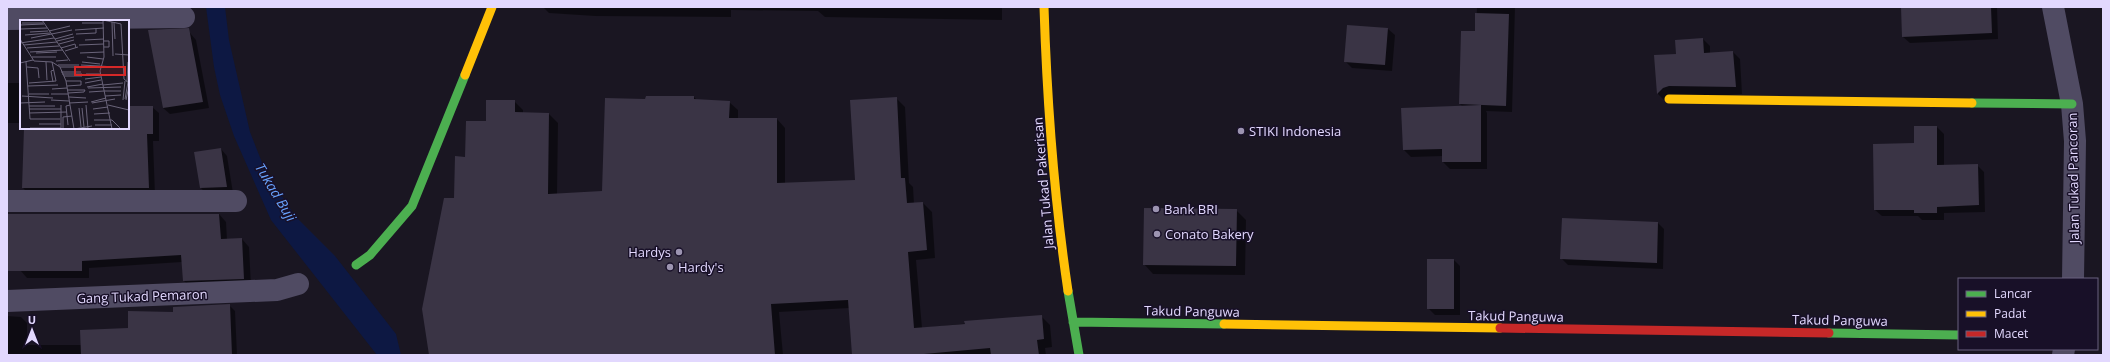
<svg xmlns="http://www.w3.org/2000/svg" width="2110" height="362" font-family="'Open Sans',sans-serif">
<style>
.water{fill:#0d1843}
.shadow{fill:#0007}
.building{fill:#3a3445}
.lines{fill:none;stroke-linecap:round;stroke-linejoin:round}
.street{stroke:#504b63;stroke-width:22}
.fast{stroke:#4caf50;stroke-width:9}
.slow{stroke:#ffc107;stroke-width:9}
.jam{stroke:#c62828;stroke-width:9}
.poi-dot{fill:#9c94b1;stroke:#181028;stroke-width:1.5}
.labels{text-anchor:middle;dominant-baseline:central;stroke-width:3;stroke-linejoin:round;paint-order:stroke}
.poi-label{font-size:13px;fill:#e2d8fe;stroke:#181028;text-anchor:start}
.street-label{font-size:13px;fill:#e2d8fe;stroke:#181028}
.water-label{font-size:14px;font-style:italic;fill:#68a1fc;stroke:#181028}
.inset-road{fill:none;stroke:#6a647a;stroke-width:1}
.view{fill:#d62828;fill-opacity:0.15;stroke:#d62828;stroke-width:2}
.inset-edge{fill:none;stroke:#e2d8fe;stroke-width:2}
</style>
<rect width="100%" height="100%" fill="#1a1622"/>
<path class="water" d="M206,7H225L229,40L250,132L265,170L295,216L335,256L396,334L401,355H377L271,220L234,136L220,95L214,67Z"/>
<path class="shadow" d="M7,7H140L7,15Z
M543,7H1002V20L825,17L818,11L731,10V17L595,16L549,13Z
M1477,7H1515L1512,112L1486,111L1487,113V169H1450L1443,162V156L1411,157L1404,150L1463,107L1460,104L1476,32Z
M1902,7H1997L1998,39L1910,43L1903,37Z
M1388,29L1395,35L1392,71L1352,68L1345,61Z
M190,33L196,40L209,108L170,114L163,108Z
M1703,39L1710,46V54L1733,52L1740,59L1742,94L1664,100L1658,94L1655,56L1677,55Z
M7,83H21V123H7Z
M694,97L697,100L729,102L738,110V119H777L785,128V184L856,181L896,98L905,107L909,183L913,187L914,204L923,203L932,212L935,258L916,260L922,328L1041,316L1050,325L1052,347L1045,348L1046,355H853L849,308L779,312L783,355H430L455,199L466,158L487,122L514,101L523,110V113L549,114L558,123L557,194L603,192L646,100Z
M128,107H152L159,113V141H153L155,195H30L23,188L25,128H128Z
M1915,127H1937L1944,134V166L1977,165L1984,172L1985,212L1944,213V220H1922L1918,216H1882L1875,210L1915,144Z
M221,149L227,156L233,193L207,195L201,188L195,153Z
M1236,210L1246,220L1245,275L1153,274L1144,264Z
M219,214L226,222L227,240L242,239L249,247L251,286L191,288L184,281L182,262L89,268V278H27L20,270Z
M1658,223L1664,229L1663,269L1568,265L1561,258Z
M1454,260L1460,266V315H1435L1428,308Z
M229,305L235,311L237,355H7V316L21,317L27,323V345H82L174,313Z"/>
<path class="building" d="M1901,7H1991L1992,33L1902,37Z
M1475,13L1509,14L1506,106L1459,104L1461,31H1475Z
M1347,25L1388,28L1385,65L1344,62Z
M189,28L203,102L163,108L148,30Z
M1703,38L1704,53L1733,51L1736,87L1669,86L1663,88L1657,94L1654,55L1676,54L1675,40Z
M646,96H694V99L730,101L729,118H777V183L855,180L850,100L897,97L901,178H905L907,203L923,202L927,250L908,252L914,328L965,324L964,321L1042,315L1044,339L1037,340L1039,355H991L990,348L913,355H852L848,300L771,304L775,355H429L422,309L444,198H454L455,156L465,157L466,121H486V100H515V112L549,113L548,194L602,191L605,98L645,99Z
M1481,105V162H1442V149L1403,150L1401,108Z
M128,106H153V134H147L149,188H22L24,128H128Z
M1914,126H1937V165L1978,164L1979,205L1937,207V213H1914V210H1874L1873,144L1914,143Z
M221,148L227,187L200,188L194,152Z
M1144,208L1237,209L1236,266L1143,265Z
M7,214H219L221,239L242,238L244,279L183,281L181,255L82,261V271H7Z
M1562,218L1658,222L1657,263L1560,259Z
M1427,259H1454V309H1427Z
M230,304L232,355H81L80,330L128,328V311L173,312V307Z"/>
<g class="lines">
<path class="street" d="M2053,7L2072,104L2075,141L2073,279
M7,19L184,17
M7,201H236
M7,301L277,290L298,284
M2063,355L2064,349"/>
<path class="fast" d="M1972,103L2072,104
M356,265L370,255L412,206L465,75
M1068,291L1079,355
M1073,322L1224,324
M1829,333L1959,335"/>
<path class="slow" d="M1044,7C1047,102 1054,197 1068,291
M465,75L492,7
M1669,99L1972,103
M1224,324L1500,328"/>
<path class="jam" d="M1500,328L1829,333"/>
</g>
<g class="poi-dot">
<circle cx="1241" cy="131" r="4"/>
<circle cx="1156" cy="209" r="4"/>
<circle cx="1157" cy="234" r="4"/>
<circle cx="679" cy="252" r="4"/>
<circle cx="670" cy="267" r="4"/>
</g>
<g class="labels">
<g class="poi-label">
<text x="1249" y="131">STIKI Indonesia</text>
<text x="1164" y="209">Bank BRI</text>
<text x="1165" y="234">Conato Bakery</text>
<text x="671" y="252" text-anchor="end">Hardys</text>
<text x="678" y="267">Hardy's</text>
</g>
<g class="street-label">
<text transform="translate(2073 178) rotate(-91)">Jalan Tukad Pancoran</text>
<text transform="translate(1043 183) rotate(-95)">Jalan Tukad Pakerisan</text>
<text transform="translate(142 296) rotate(-2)">Gang Tukad Pemaron</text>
<text transform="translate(1192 311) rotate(1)">Takud Panguwa</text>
<text transform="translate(1516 316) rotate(1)">Takud Panguwa</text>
<text transform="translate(1840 320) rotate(1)">Takud Panguwa</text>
</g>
<g class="water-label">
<text transform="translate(276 192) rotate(59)">Tukad Buji</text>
</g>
</g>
<g transform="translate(20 20)">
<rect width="109" height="109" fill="#1a1622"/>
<path class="inset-road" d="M22,0L50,41M92,2L93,36M2,3H23M62,3H83M94,3L95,19M0,5L24,4M1,9L27,8M55,10L84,8M29,11L50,6M10,12L28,11M56,14L76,13V8M5,15L30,13M11,18L52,10M0,19L14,41L32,42L40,47L46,61L54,109M35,19L53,14M65,20L84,19M37,21L54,17M0,23L34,18M39,24L54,20M4,25L37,22M59,25L84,24M84,27H89V21H84M7,28L39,26M41,28L55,24L56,28M45,31L58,27M10,32L43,30M16,33L37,32M60,33L84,32M95,34L109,35M12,37H36M67,37L83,39M36,41L48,40M6,42L10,99H40M26,42L27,60M62,42L80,44M0,43L13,40M38,45H59M61,45L80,46M80,46L94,47M7,47L18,48L19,58M40,47H59M41,52H61M42,54H62M66,54H80M81,55H104M44,56H62M65,59L81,57M46,61H61V65L47,66M33,62L31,51L34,50M107,62L108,42M9,63L36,61L32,42M65,63L81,60M83,65L103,63M8,66L38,65M67,67L83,64M68,68L101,67M32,69L47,68M47,70H65L64,72L48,73M84,71H101M69,72L84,71M9,74H29M31,74H48M2,76L33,78M85,76L101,75M49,77L66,78M105,79L108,62M31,80L49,81M103,80L105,61M106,80L109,66M71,82L86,78M0,83L25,82M49,83L68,82M72,83L95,79M66,85L68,109M88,85L109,90M9,86H35M59,88L61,107M62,88L64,107M9,89H41M73,89L88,87M9,93L47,92M74,94L90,93M74,100H92M92,100L101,109M19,104H41M48,105L46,86L50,85M75,105H92M10,108H41M43,108V97L52,96M41,109V85M54,109L72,106M92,109L80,51L84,37L83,0L101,4L104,59L109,63"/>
<path class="view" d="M55,47H105V55H55Z"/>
<rect width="109" height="109" class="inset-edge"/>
</g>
<rect width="2110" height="362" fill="none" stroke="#e2d8fe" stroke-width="16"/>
<rect x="1958" y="278" width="140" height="72" fill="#181028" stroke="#69607e"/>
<rect x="1966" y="291" width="20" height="6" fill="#4caf50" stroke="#69607e"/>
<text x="1994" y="298" font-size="12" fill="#e2d8fe">Lancar</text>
<rect x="1966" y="311" width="20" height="6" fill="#ffc107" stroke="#69607e"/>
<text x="1994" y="318" font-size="12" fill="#e2d8fe">Padat</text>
<rect x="1966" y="331" width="20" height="6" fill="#c62828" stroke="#69607e"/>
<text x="1994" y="338" font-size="12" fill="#e2d8fe">Macet</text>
<g transform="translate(32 330)" stroke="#181028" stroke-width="3" paint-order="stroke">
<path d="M0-3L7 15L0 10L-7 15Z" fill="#e2d8fe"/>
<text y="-6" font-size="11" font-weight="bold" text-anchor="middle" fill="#e2d8fe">U</text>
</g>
</svg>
